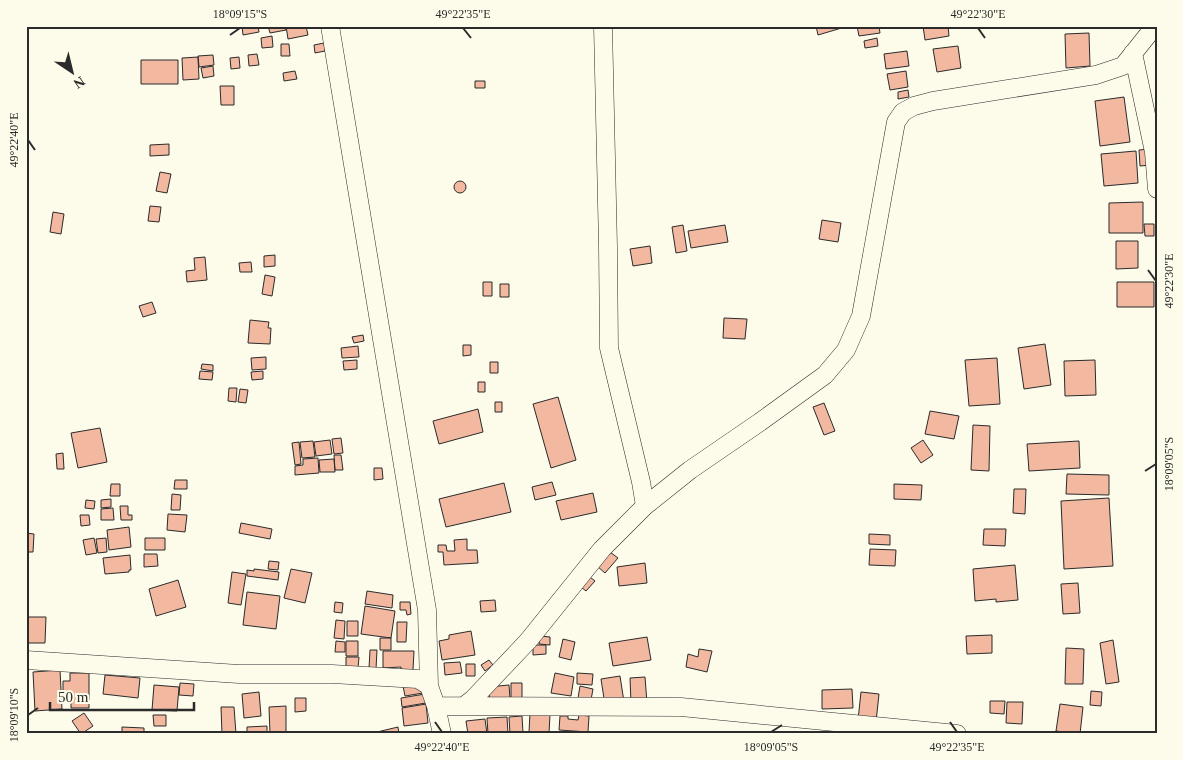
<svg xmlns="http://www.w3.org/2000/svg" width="1183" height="760" font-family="Georgia,serif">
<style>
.building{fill:#f2b8a0;stroke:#2b2b2b}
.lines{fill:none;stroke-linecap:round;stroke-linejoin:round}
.minor-casing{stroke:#2b2b2b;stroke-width:19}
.minor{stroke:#fdfbea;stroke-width:18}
.ticks{fill:none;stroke:#2b2b2b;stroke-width:2}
.neatline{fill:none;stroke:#2b2b2b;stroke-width:2}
.ticks-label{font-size:12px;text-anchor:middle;fill:#2b2b2b}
</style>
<rect width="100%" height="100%" fill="#fdfbea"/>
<path class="building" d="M242,26H258L259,32L243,35Z
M268,26H285L286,30L270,33Z
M286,26H306L308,35L288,39Z
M816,26H844L845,27L818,35Z
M857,26H879L880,33L859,36Z
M923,26H948L949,36L925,40Z
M1089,33L1090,66L1066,68L1065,34Z
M272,36L273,47L262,48L261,38Z
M877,38L878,46L865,48L864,41Z
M324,43L325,51L315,53L314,45Z
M281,44H289L290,56H281Z
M958,46L961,68L937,72L933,49Z
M907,51L909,66L886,69L884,54Z
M257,54L259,65L249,66L248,55Z
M213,55L214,65L199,67L198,56Z
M198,57L199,79L183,80L182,58Z
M239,57L240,68L231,69L230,58Z
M141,60H178V84H141Z
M213,66L214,76L203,78L201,68Z
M295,71L297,79L284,81L283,73Z
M906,71L908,87L890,90L887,74Z
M475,81H485V88H475Z
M220,86H234V105H221Z
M908,90L909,97L898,99V92Z
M1124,97L1130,142L1100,146L1095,101Z
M169,144V155L150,156V145Z
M1150,149L1151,165L1140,166L1139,150Z
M1136,151L1138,183L1104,186L1101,154Z
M160,172L171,174L167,193L156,191Z
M454 187a6 6 0 1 1 12 0a6 6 0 1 1-12 0Z
M1143,202V233H1109V203Z
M150,206L161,207L159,222L148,221Z
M53,212L64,214L61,234L50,232Z
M822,220L841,223L838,242L819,239Z
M1144,224H1154V236H1145Z
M683,225L687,251L676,253L672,227Z
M725,225L728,242L691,248L688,231Z
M1116,241H1138V268L1116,269Z
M650,246L652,263L633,266L630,249Z
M275,255V266L264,267V256Z
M205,257L207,280L187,282L186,271L195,270L194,258Z
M251,262L252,272H240L239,263Z
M265,275L275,277L272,296L262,294Z
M483,282H492V296H483Z
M1117,282H1154V307H1117Z
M500,284H509V297H500Z
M152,302L156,313L143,317L139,306Z
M724,318L747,319L745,339L723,338Z
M250,320L269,322L268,328H271L270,344L248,343Z
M363,335L364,341L354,343L352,337Z
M1045,344L1051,385L1024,389L1018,348Z
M463,345H471V355L463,356Z
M358,346L359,357L342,358L341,348Z
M266,357V369L252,370L251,358Z
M997,358L1000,404L969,406L965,360Z
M357,360V369L344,370L343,361Z
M1095,360L1096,395L1065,396L1064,361Z
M490,362H498V373H490Z
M202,364L213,365V371L201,369Z
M200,371L213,372L212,380L199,379Z
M263,371V379L252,380L251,372Z
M478,382H485V392H478Z
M229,388H237L236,402L228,401Z
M240,389L248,390L246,403L238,402Z
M558,397L576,460L551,468L533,404Z
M495,402H502V412H495Z
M824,403L835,431L824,435L813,407Z
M478,409L483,432L439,444L433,421Z
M930,411L959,416L954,439L925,434Z
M973,425L990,426L989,471L971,470Z
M100,428L107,462L78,468L71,433Z
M341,438L343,453L334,454L332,439Z
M330,440L332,454L316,456L314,442Z
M923,440L933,455L921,463L911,448Z
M313,441L315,457L302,458L300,442Z
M1079,441L1080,468L1029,471L1027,444Z
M299,442L301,464L295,465L292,443Z
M63,453L64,469H57L56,454Z
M334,455H341L343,470H335Z
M318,458L319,473L295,475V466L303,465V459Z
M334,459L335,472H320L319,460Z
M374,468H382L383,479L374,480Z
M1067,474L1109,475V495L1066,494Z
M175,480H187V489H174Z
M552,482L556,495L535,500L532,487Z
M504,483L511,512L446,527L439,499Z
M111,484H120V496H110Z
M894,484L922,485L921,500L894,499Z
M1014,489H1026L1025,514L1013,513Z
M593,493L597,512L561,520L556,501Z
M172,494L181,495L180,510H171Z
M1109,498L1113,566L1064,569L1061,501Z
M111,499V507L101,508V500Z
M86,500L95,501L94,509L85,508Z
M120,506H128V515H132V520H121Z
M113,508L114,520H101V509Z
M168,514L187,515L185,532L167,530Z
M80,515H89L90,525L81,526Z
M241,523L272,529L270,539L239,533Z
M129,527L131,547L109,550L107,530Z
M984,529H1006L1005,546L983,545Z
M26,533L34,534L33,552H26Z
M869,534L890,535V545L869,544Z
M94,538L97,553L86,555L83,540Z
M106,538L107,552L98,553L96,539Z
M145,538H165V550H145Z
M467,539V550H477L478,563L444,565L443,552H438V545H446L447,551H455L454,540Z
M870,549L896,550L895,566L869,565Z
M610,552L618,558L605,573L597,566Z
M144,554H157L158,566L144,567Z
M130,555L131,570H129V572L105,574L103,558Z
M269,561L279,562L278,570L268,569Z
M645,563L647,583L619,586L617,567Z
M1015,565L1018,600L996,602V599L975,601L973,569Z
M254,569L279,572L278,580L247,576V570L254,571Z
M291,569L312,573L305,603L284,598Z
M232,572L246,574L241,605L228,603Z
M590,577L595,581L586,591L581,587Z
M178,580L186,607L156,616L149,589Z
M1078,583L1080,613L1063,614L1061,584Z
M367,591L393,595L392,608L365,604Z
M247,592L280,596L276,629L243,625Z
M495,600L496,611L481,612L480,601Z
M335,602L343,603L342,613L334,612Z
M400,602H410L411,614L407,615L406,610H400Z
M365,606L395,611L391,638L361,634Z
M26,617H46L45,643H26Z
M336,620L345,621L344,639L334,638Z
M347,621H358V636H347Z
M397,622H407L406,642H397Z
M471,631L475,655L442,660L439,641L449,639V635Z
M992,635V653L967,654L966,636Z
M540,636L550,637V645L539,644Z
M647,637L651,660L613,666L609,643Z
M380,638H391V650H380Z
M563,639L575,642L571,660L559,657Z
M1113,640L1119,682L1106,684L1100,643Z
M336,641L345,642V652H335Z
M346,641H358V656H346Z
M533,645H546V654L533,655Z
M1066,648L1084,649L1083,684H1065Z
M699,649L712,651L707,672L686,667L688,654L698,657Z
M370,650H377L376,669L369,668Z
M383,651H414L413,670L401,671V667L383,668Z
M346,657H359L358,668H346Z
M489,660L493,665L485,671L481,665Z
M460,662L462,673L445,675L444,663Z
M466,664H475V676H466Z
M60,670L62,709L35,711L33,672Z
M70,673H89V708H71V699H63V681H70Z
M555,673L574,677L571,696L551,693Z
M577,673L593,674L592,685L577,684Z
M105,675L140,678L138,698L103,694Z
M620,676L624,702L605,705L601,679Z
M645,677L647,703H631L630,678Z
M180,683L194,684L193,696L179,695Z
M421,683L423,693L405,696L403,686Z
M511,683H522V699H511Z
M154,685L179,687L177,711L152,710Z
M509,685L510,698L490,701L488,687Z
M580,686L593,689L591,700L578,698Z
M852,689L853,708L822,709V690Z
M1091,691L1102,692L1101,706L1090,705Z
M259,692L261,716L244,718L242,694Z
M861,692L879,694L876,722L858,720Z
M425,694L426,703L402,707L401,698Z
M295,698H306V711L295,712Z
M990,701H1005L1004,714L990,713Z
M1007,702H1023L1022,724L1006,723Z
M426,704L428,723L404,726L402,708Z
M1060,704L1083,707L1080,734L1056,731Z
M286,706V734H270L269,707Z
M221,707H234L236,734H222Z
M84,713L93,726L81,734L72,721Z
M530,713L550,715L549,733L529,732Z
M153,715H166V726H154Z
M579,715L589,716L588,732L559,730L560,716H568V719L578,720Z
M522,716L523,733L510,734L509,717Z
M507,717L508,734H488L487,718Z
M485,719L487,734H468L466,721Z
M267,726V734H247V727Z
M122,727L144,728V734H122Z
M398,727L399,734H378L377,732Z"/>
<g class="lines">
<defs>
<path id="minor" d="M330,26L427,610L429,686L436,706L442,734
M603,26L608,247L609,348L641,482L645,506
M1133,53L1154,152L1157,189
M26,660L239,674H332L418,679L429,686
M436,706L681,707L957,734
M464,706L473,699L528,641L602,549L645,506L690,470L760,422L825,375L846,350L861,316L896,122L903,112L914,106L933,101L1096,75L1123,66L1155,26"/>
</defs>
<use href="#minor" class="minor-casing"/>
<use href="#minor" class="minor"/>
</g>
<path class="ticks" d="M463,28L471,38M978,28L985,38M230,35L240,28M28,140L35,150M1148,270L1156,281M1145,471L1156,464M28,715L38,708M435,722L442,732M950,722L957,732M771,732L782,725"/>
<rect width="1183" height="760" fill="none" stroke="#fdfbea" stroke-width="55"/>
<g transform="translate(72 72) rotate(145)" stroke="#fdfbea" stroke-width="4" paint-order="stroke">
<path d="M0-4L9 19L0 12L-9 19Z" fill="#2b2b2b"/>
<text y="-8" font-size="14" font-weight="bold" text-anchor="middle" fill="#2b2b2b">N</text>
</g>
<path d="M50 702v8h144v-8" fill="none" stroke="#2b2b2b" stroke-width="2.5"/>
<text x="58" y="702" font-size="15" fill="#2b2b2b" stroke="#fdfbea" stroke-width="4" paint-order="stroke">50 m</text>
<rect x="28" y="28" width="1128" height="704" class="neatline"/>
<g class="ticks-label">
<text x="240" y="18">18°09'15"S</text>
<text x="463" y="18">49°22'35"E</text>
<text x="978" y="18">49°22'30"E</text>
<text transform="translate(14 140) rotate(-90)" y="4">49°22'40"E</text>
<text transform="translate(1169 281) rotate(-90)" y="4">49°22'30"E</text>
<text transform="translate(1169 464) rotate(-90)" y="4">18°09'05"S</text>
<text transform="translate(14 715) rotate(-90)" y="4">18°09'10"S</text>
<text x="442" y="751">49°22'40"E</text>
<text x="771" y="751">18°09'05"S</text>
<text x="957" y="751">49°22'35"E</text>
</g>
</svg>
